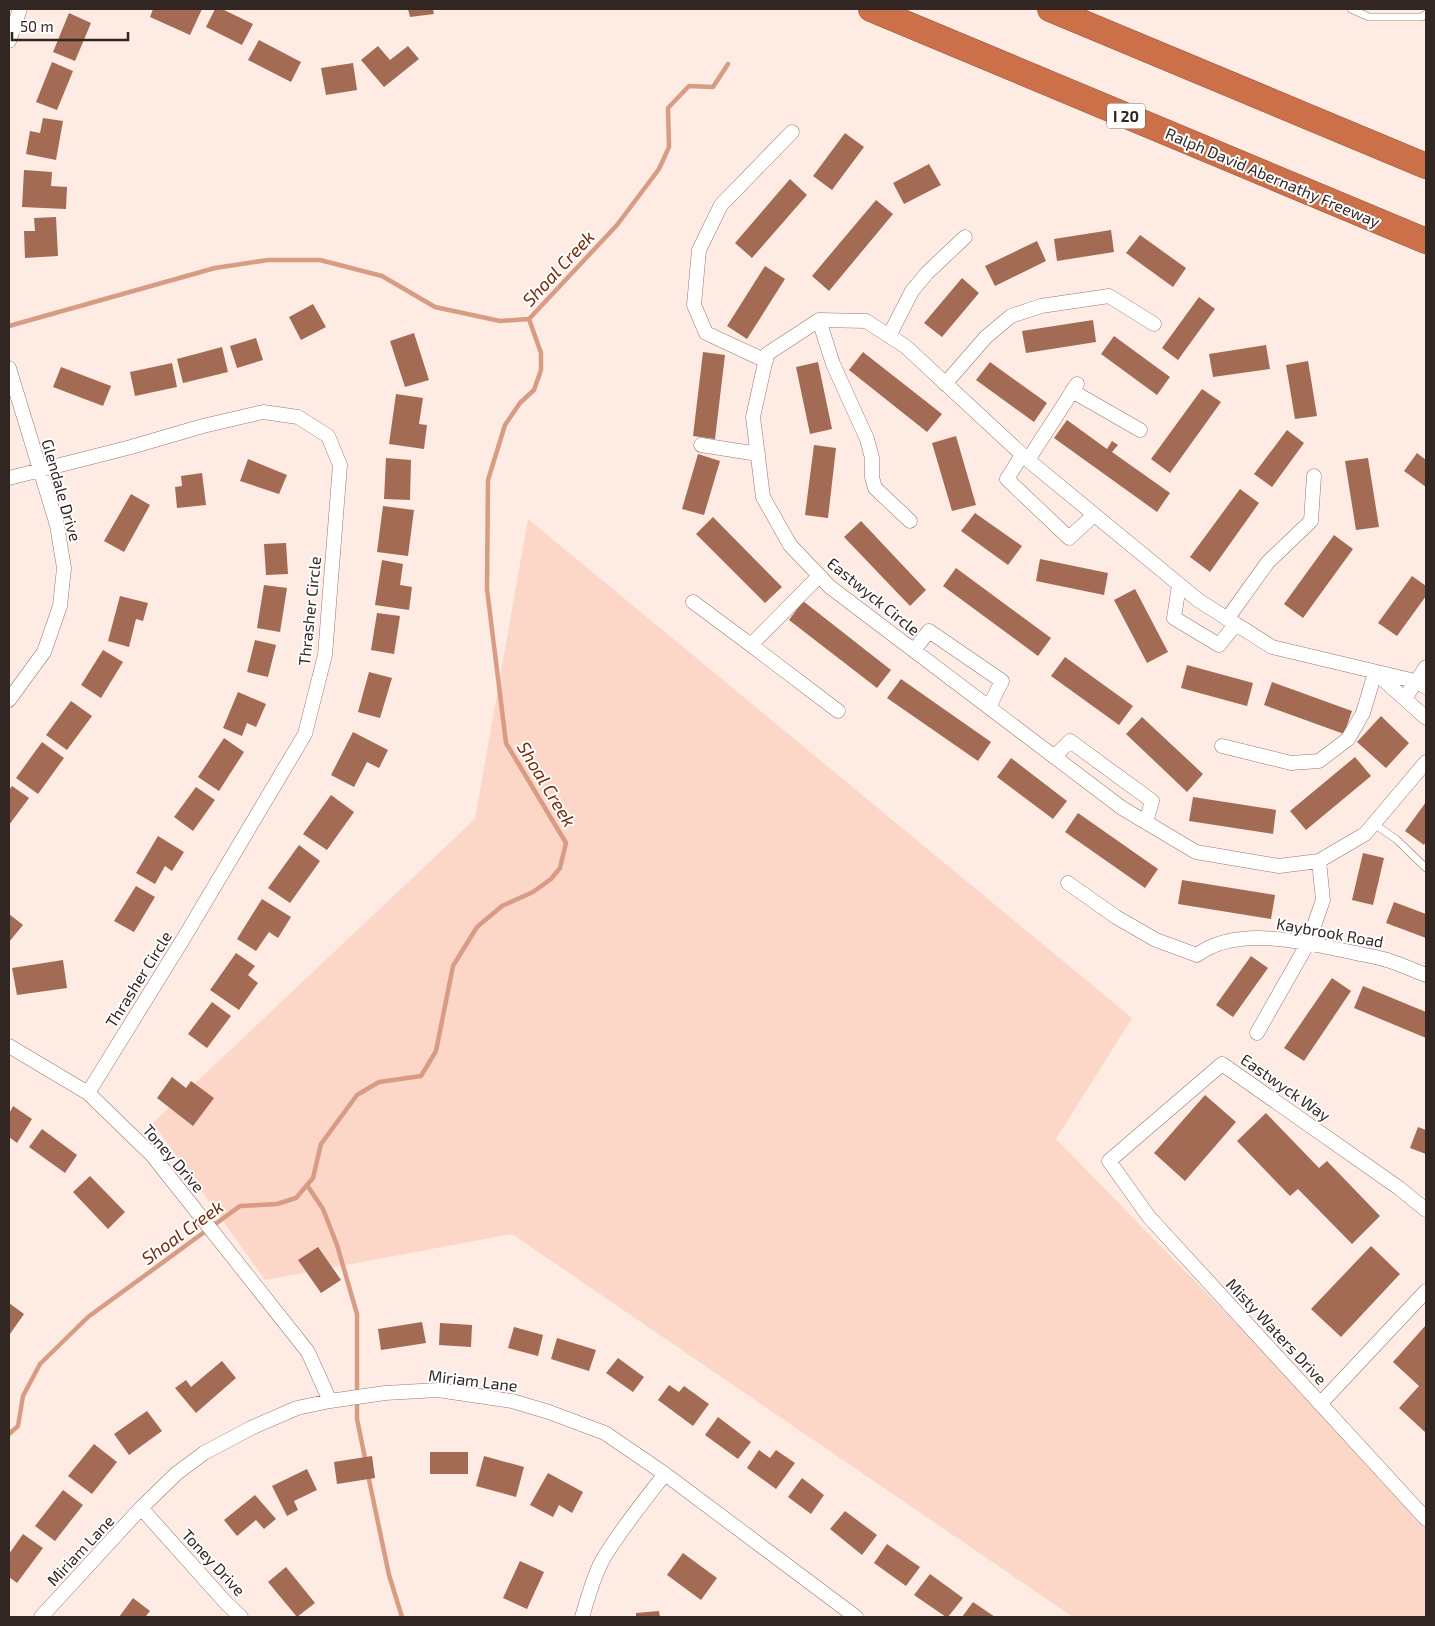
<svg xmlns="http://www.w3.org/2000/svg" width="1435" height="1626" font-family="'Exo 2',sans-serif">
<style>
.green{fill:#fcd6c7}
.lines{fill:none;stroke-linecap:round;stroke-linejoin:round}
.stream{stroke:#d89b83;stroke-width:4.5}
.building{fill:#a36a54}
.lane-casing{stroke:#947a70;stroke-width:8}
.street-casing{stroke:#947a70;stroke-width:15}
.highway-casing{stroke:#96563c;stroke-width:26}
.lane{stroke:#fff;stroke-width:7}
.street{stroke:#fff;stroke-width:14}
.highway{stroke:#cc704a;stroke-width:25}
.labels{text-anchor:middle;dominant-baseline:central;stroke-width:4;stroke-linejoin:round;paint-order:stroke}
.shield{fill:#fff;stroke:#6f6764;stroke-width:1}
.shield-label{font-size:15px;font-weight:bold;fill:#312622}
.street-label{font-size:16px;fill:#312622;stroke:#fff}
.water-label{font-size:18px;font-style:italic;fill:#742c08;stroke:#fff}
</style>
<rect width="100%" height="100%" fill="#fdebe4"/>
<path class="green" d="M528,519L1132,1018L1056,1139L1307,1396L1426,1524V1617H1073L512,1234L265,1280L153,1123L475,819Z"/>
<g class="lines">
<path class="stream" d="M529,319L617,225L659,169L669,147L668,108L689,86L713,87L728,64
M9,326L215,268L268,260H320L382,276L435,307L500,321L529,319
M307,1185L323,1209L337,1245L357,1314V1419L366,1463
M9,1434L18,1426L23,1396L40,1364L88,1317L240,1206L277,1204L296,1198L313,1178L321,1144L357,1095L379,1082L421,1076L436,1051L453,966L477,927L502,906L533,892L551,879L560,868L566,843L506,743L487,589L488,480L505,425L520,403L534,390L541,370V353L529,319
M368,1475L389,1575L402,1617"/>
</g>
<path class="building" d="M153,9H202L190,35L150,17Z
M215,9H222L253,24L242,45L206,27Z
M408,9H433L434,14L410,17Z
M69,13L91,23L75,61L53,52Z
M259,40L301,62L291,82L248,60Z
M378,46L390,60L408,46L419,59L384,87L361,60Z
M52,62L73,71L57,110L36,102Z
M353,63L357,90L326,95L321,68Z
M43,118L63,121L56,160L26,154L30,131L40,133Z
M845,133L864,147L832,190L813,176Z
M929,164L941,185L904,204L893,183Z
M24,170L52,172L51,186L67,187L66,209L22,207Z
M790,179L807,195L752,258L735,243Z
M876,200L893,214L829,291L812,276Z
M56,217L58,256L25,258L24,231H35L34,218Z
M1111,230L1114,252L1057,261L1054,239Z
M1140,235L1186,268L1173,287L1126,253Z
M1037,241L1046,261L995,286L985,266Z
M765,266L785,279L747,339L727,326Z
M962,278L979,293L942,337L924,323Z
M1199,297L1215,309L1178,360L1162,348Z
M313,304L326,327L301,340L289,317Z
M1093,320L1096,342L1026,353L1022,331Z
M414,333L429,380L405,387L390,341Z
M1114,336L1170,377L1157,395L1101,354Z
M256,338L263,360L237,368L230,346Z
M1266,345L1270,369L1213,377L1209,354Z
M222,347L228,372L183,383L177,359Z
M703,352L725,355L715,439L693,436Z
M863,352L942,414L927,432L849,370Z
M1308,361L1317,416L1295,419L1286,365Z
M818,362L832,429L810,434L796,367Z
M990,362L1047,403L1034,422L976,380Z
M172,363L177,387L135,396L130,372Z
M61,367L111,386L103,406L53,387Z
M1202,389L1221,402L1170,473L1151,459Z
M396,394L423,398L419,424L427,425L424,449L389,444Z
M1067,420L1107,449L1112,441L1118,445L1112,452L1170,493L1157,512L1054,438Z
M1287,430L1304,443L1272,487L1254,474Z
M956,436L976,505L952,511L932,443Z
M814,445L836,448L828,518L805,515Z
M1417,453L1426,460V487L1404,471Z
M698,454L720,461L704,515L682,509Z
M386,458L411,460L410,500L384,499Z
M1368,458L1379,527L1356,530L1345,461Z
M248,459L287,475L279,494L240,481Z
M202,473L206,505L177,508L175,487L182,486L181,476Z
M1240,489L1259,503L1210,572L1190,557Z
M131,494L150,505L124,552L104,541Z
M383,506L414,510L408,556L377,552Z
M975,513L1022,546L1008,565L961,531Z
M713,517L782,587L765,603L696,534Z
M861,521L926,590L910,606L844,537Z
M1334,535L1353,549L1303,618L1284,604Z
M286,543L288,574L266,575L264,544Z
M1040,559L1108,573L1104,595L1036,581Z
M382,560L403,564L400,585L412,587L409,610L375,605Z
M956,568L1051,638L1038,656L943,586Z
M1412,576L1426,586V596L1397,636L1378,623Z
M264,585L287,588L280,632L257,628Z
M1135,589L1168,652L1147,663L1114,600Z
M120,596L148,603L143,621L136,619L129,647L108,641Z
M803,601L891,670L877,688L789,620Z
M377,613L400,616L394,654L371,650Z
M255,640L276,645L268,677L247,672Z
M103,650L123,662L101,698L81,685Z
M1065,657L1133,706L1119,725L1051,676Z
M1187,665L1253,683L1247,706L1181,688Z
M369,672L392,678L380,718L358,712Z
M901,679L991,742L978,761L887,698Z
M1272,682L1352,711L1344,734L1264,705Z
M238,692L266,704L256,727L247,723L242,736L223,728Z
M71,701L92,716L67,750L46,735Z
M1381,716L1409,743L1386,768L1357,742Z
M1142,717L1203,774L1187,792L1126,734Z
M353,732L388,750L379,768L367,762L354,787L331,775Z
M224,738L244,752L219,791L198,777Z
M42,742L64,758L38,794L16,778Z
M1355,757L1371,776L1306,830L1290,811Z
M1011,758L1067,801L1053,819L997,777Z
M12,786L29,798L9,825V790Z
M196,787L215,800L193,831L174,817Z
M331,795L354,812L327,850L303,834Z
M1193,797L1276,810L1273,834L1189,821Z
M1426,802V841L1424,845L1405,831Z
M1078,813L1158,869L1145,888L1065,832Z
M158,836L184,852L172,871L165,866L155,884L136,873Z
M299,845L320,861L290,903L268,888Z
M1363,853L1384,858L1373,905L1352,900Z
M1182,880L1275,895L1271,919L1178,904Z
M136,886L155,897L134,932L114,921Z
M262,899L291,917L278,938L269,932L256,951L237,939Z
M1394,902L1426,914V938L1386,923Z
M9,914L23,925L9,942Z
M236,953L255,966L248,975L258,983L239,1010L210,990Z
M1251,956L1268,968L1233,1017L1216,1005Z
M63,960L67,988L17,995L12,968Z
M1332,978L1351,991L1304,1061L1284,1048Z
M1363,986L1426,1012V1038L1354,1008Z
M212,1002L231,1016L207,1048L188,1034Z
M172,1077L186,1088L191,1081L214,1098L193,1126L157,1098Z
M1205,1095L1236,1122L1185,1181L1154,1153Z
M13,1106L32,1119L17,1143L9,1137V1114Z
M1266,1113L1319,1168L1327,1161L1380,1216L1352,1244L1298,1189L1290,1196L1237,1141Z
M1418,1127L1426,1130V1154L1410,1148Z
M42,1129L77,1155L65,1173L29,1147Z
M90,1176L125,1212L108,1229L73,1192Z
M1371,1246L1400,1274L1341,1337L1311,1309Z
M318,1247L341,1280L321,1293L298,1260Z
M9,1303L24,1314L10,1334L9,1333Z
M422,1322L426,1343L381,1350L378,1329Z
M440,1323L472,1325L471,1347L439,1345Z
M1426,1325V1433L1399,1408L1419,1386L1393,1362Z
M514,1327L543,1335L538,1356L508,1348Z
M557,1338L596,1350L589,1371L551,1359Z
M618,1358L644,1377L633,1392L606,1373Z
M222,1361L236,1378L196,1413L175,1388L186,1380L191,1387Z
M669,1385L679,1392L684,1386L709,1404L693,1426L658,1400Z
M147,1411L162,1431L129,1455L114,1434Z
M718,1417L751,1442L738,1459L705,1435Z
M94,1444L117,1462L92,1494L68,1476Z
M759,1450L770,1458L776,1450L795,1463L776,1489L747,1468Z
M430,1452H468V1474H430Z
M372,1456L375,1478L337,1484L334,1462Z
M484,1456L524,1467L516,1497L476,1486Z
M307,1469L317,1490L294,1501L298,1510L287,1516L272,1486Z
M548,1473L583,1492L572,1513L559,1505L553,1517L530,1505Z
M802,1478L824,1495L811,1514L788,1497Z
M63,1490L83,1505L55,1541L35,1526Z
M255,1495L276,1519L264,1529L256,1520L237,1536L224,1520Z
M845,1511L877,1535L862,1555L830,1529Z
M23,1534L43,1548L17,1583L9,1577V1554Z
M887,1544L920,1567L906,1586L874,1563Z
M683,1553L717,1578L701,1600L667,1575Z
M520,1561L544,1572L527,1609L503,1598Z
M286,1567L315,1603L297,1617L268,1582Z
M930,1574L963,1598L948,1617H946L914,1595Z
M133,1598L150,1611L145,1617H119Z
M973,1602L995,1617H962Z
M659,1611L660,1617H636V1613Z"/>
<g class="lines">
<defs>
<path id="lane" d="M1351,9L1369,17H1422L1426,14
M1374,824L1396,839L1426,868"/>
<path id="street" d="M9,41L20,9
M819,320L833,364L867,439L872,458V477L875,488L910,521
M889,336L912,291L927,273L965,237
M766,361L706,333L694,305L699,250L721,205L792,132
M9,368L57,525L64,568L60,606L44,652L9,700
M945,384L986,337L1011,316L1041,306L1109,296L1154,324
M1072,391L1140,430
M701,445L758,454
M1022,455L1007,479L1069,538L1094,515
M1028,460L1077,384
M9,478L131,447L203,426L263,412L298,417L328,436L340,465L325,655L305,734L185,936L88,1093
M1179,585L1174,618L1219,645L1236,624
M693,602L751,645L819,576
M1227,619L1268,562L1311,521L1314,476
M751,645L838,711
M914,650L929,631L1002,681L989,707
M1376,673L1426,718
M1426,687L1415,681L1272,647L1198,600L1028,460L905,346L866,321L819,320L767,354L753,417L763,497L790,545L830,587L1122,808L1196,852L1279,866L1319,861L1365,834L1426,762
M1405,698L1426,667
M1222,746L1291,763L1319,761L1348,739L1363,713L1375,673
M1054,757L1070,741L1152,801L1146,822
M1068,883L1116,917L1156,940L1197,955C1236,926 1302,941 1346,951C1359,954 1374,956 1387,960C1400,964 1413,970 1426,975
M1257,1033L1308,943L1323,900L1319,861
M9,1046L88,1093L152,1155L308,1352L330,1401
M1426,1210L1399,1188L1222,1064L1109,1161L1149,1217L1426,1519
M1320,1404L1426,1291
M141,1508L227,1604L241,1617
M41,1617L141,1508L177,1473L204,1453L251,1428L297,1408L330,1401L385,1393L438,1390L512,1401L549,1412L605,1433L665,1474L856,1617
M582,1617C588,1598 593,1577 603,1559C621,1529 643,1502 665,1474"/>
<path id="highway" d="M871,9L1426,241
M1050,9L1426,166"/>
</defs>
<use href="#lane" class="lane-casing"/>
<use href="#street" class="street-casing"/>
<use href="#highway" class="highway-casing"/>
<use href="#lane" class="lane"/>
<use href="#street" class="street"/>
<use href="#highway" class="highway"/>
</g>
<g class="labels">
<rect class="shield" x="1107" y="103.5" width="38" height="25" rx="4"/>
<g class="shield-label">
<text x="1126" y="116">I 20</text>
</g>
<g class="street-label">
<text transform="translate(1273 177) rotate(23)">Ralph David Abernathy Freeway</text>
<text transform="translate(62 490) rotate(74)">Glendale Drive</text>
<text transform="translate(874 596) rotate(39)">Eastwyck Circle</text>
<text transform="translate(309 611) rotate(-84)">Thrasher Circle</text>
<text transform="translate(1330 932) rotate(10)">Kaybrook Road</text>
<text transform="translate(138 979) rotate(-58)">Thrasher Circle</text>
<text transform="translate(1286 1087) rotate(35)">Eastwyck Way</text>
<text transform="translate(174 1158) rotate(49)">Toney Drive</text>
<text transform="translate(1277 1331) rotate(47)">Misty Waters Drive</text>
<text transform="translate(473 1380) rotate(7)">Miriam Lane</text>
<text transform="translate(80 1550) rotate(-47)">Miriam Lane</text>
<text transform="translate(214 1562) rotate(47)">Toney Drive</text>
</g>
<g class="water-label">
<text transform="translate(558 268) rotate(-47)">Shoal Creek</text>
<text transform="translate(547 784) rotate(59)">Shoal Creek</text>
<text transform="translate(182 1232) rotate(-36)">Shoal Creek</text>
</g>
</g>
<rect width="1435" height="1626" fill="none" stroke="#312622" stroke-width="20"/>
<path d="M12 32v8h116v-8" fill="none" stroke="#312622" stroke-width="2.5"/>
<text x="20" y="32" font-size="15" fill="#312622" stroke="#ffffff" stroke-width="4" paint-order="stroke">50 m</text>
</svg>
